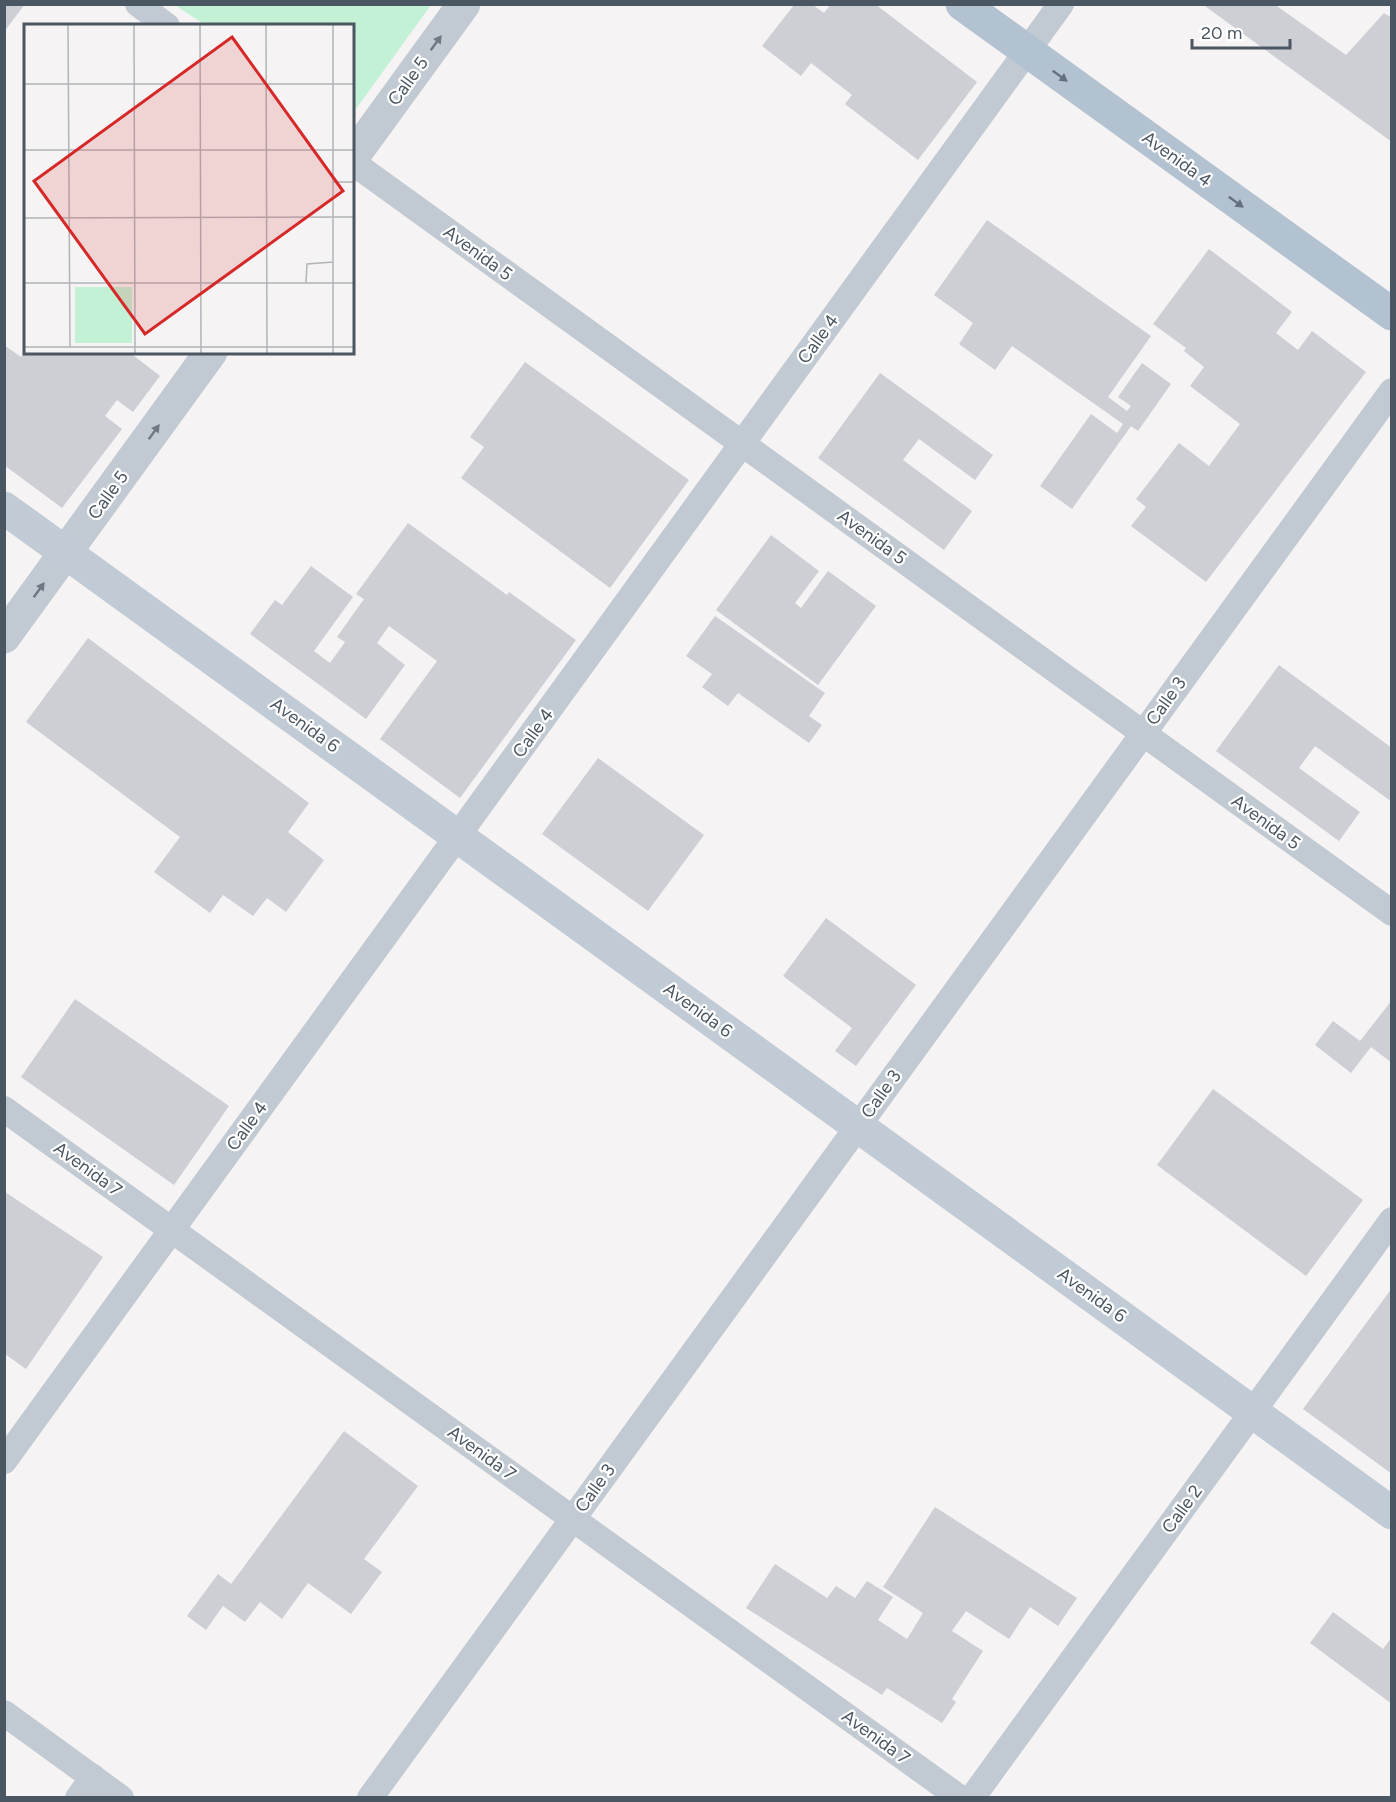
<svg xmlns="http://www.w3.org/2000/svg" width="1396" height="1802" font-family="Figtree,sans-serif">
<style>
.green{fill:#c3f1d5}
.building{fill:#cdcfd5}
.lines{fill:none;stroke-linecap:round;stroke-linejoin:round}
.minor{stroke:#c1cad2;stroke-width:26}
.tertiary{stroke:#c1cad2;stroke-width:33}
.secondary{stroke:#c1cbd6;stroke-width:33}
.primary{stroke:#b3c2d1;stroke-width:33}
.oneway{fill:#6e7983}
.oneway2{fill:#64717d}
.labels{text-anchor:middle;dominant-baseline:central;stroke-width:4.5;stroke-linejoin:round;paint-order:stroke}
.street-label{font-size:18px;fill:#4a5661;stroke:#fff}
.inset-road{fill:none;stroke:#b1b4b9;stroke-width:1.5}
.view{fill:#d62828;fill-opacity:0.15;stroke:#d62828;stroke-width:3}
.inset-edge{fill:none;stroke:#4a5661;stroke-width:3}
</style>
<rect width="100%" height="100%" fill="#f5f3f3"/>
<path class="green" d="M175,5L431,4V5L353,113L352,26L205,25Z"/>
<path class="building" d="M4,4H25L4,32Z
M831,4H875L977,82L918,160L845,104L852,95L811,63L801,76L762,46L794,5H813L824,13Z
M1202,4H1274L1346,55L1384,13L1392,18V142Z
M987,220L1151,336L1108,397L1127,411L1131,406L1118,397L1142,363L1171,384L1138,431L1131,426L1072,509L1040,486L1091,414L1117,433L1123,424L1012,346L995,370L959,344L973,323L934,295Z
M1209,249L1292,312L1276,333L1298,350L1312,331L1366,372L1206,582L1131,526L1146,507L1136,499L1179,443L1209,466L1240,424L1190,386L1204,367L1184,351L1186,348L1153,324Z
M4,345L21,357L25,352H129L160,376L133,412L117,400L105,416L122,429L62,508L4,465Z
M525,362L689,480L610,588L461,478L484,447L470,437Z
M880,373L993,455L975,480L919,439L903,460L972,511L944,550L818,458Z
M408,523L507,595L509,592L576,640L460,798L380,739L437,661L389,626L377,643L405,665L366,719L250,634L275,600L282,605L311,566L353,597L314,651L330,663L345,642L337,637L364,599L356,594Z
M771,535L819,571L795,603L801,608L828,571L876,606L818,685L716,610Z
M715,616L825,693L809,716L822,725L809,743L738,693L728,706L702,687L712,674L686,656Z
M88,638L309,803L288,832L324,860L286,912L267,898L253,916L223,895L210,913L154,872L180,837L26,722Z
M1279,665L1392,748V802L1315,746L1299,768L1360,812L1339,841L1216,751Z
M598,758L704,835L648,911L542,834Z
M826,918L916,985L856,1066L835,1051L852,1028L783,976Z
M75,999L229,1106L174,1185L21,1077Z
M1392,1000V1063L1371,1047L1351,1073L1315,1045L1333,1021L1360,1041Z
M1213,1089L1363,1200L1306,1276L1157,1165Z
M5,1192L103,1257L26,1369L5,1354Z
M1392,1288V1474L1303,1409Z
M344,1431L418,1486L364,1559L382,1572L351,1614L308,1583L282,1619L260,1602L245,1622L223,1606L206,1630L187,1616L218,1574L231,1584Z
M935,1507L1077,1598L1058,1626L1030,1607L1009,1639L966,1611L952,1631L983,1651L952,1699L956,1702L942,1723L887,1688L882,1695L746,1608L775,1564L827,1598L836,1586L855,1598L867,1581L893,1597L878,1620L907,1639L923,1613L883,1587Z
M1333,1612L1383,1649L1392,1637V1704L1310,1643Z"/>
<g class="lines">
<path class="minor" d="M138,4L167,26
M352,162L1392,913
M4,1109L960,1798
M4,1461L1061,4
M4,1713L121,1798
M78,1798L93,1777
M370,1798L1392,391
M972,1798L1392,1220"/>
<path class="tertiary" d="M352,158L464,4
M4,637L211,352"/>
<path class="secondary" d="M4,508L1392,1513"/>
<path class="primary" d="M962,4L1392,314"/>
</g>
<defs><path id="oneway-solid" d="M-6-.8H1V-3.2L6.5 0L1 3.2V.8H-6Z" transform="scale(1.5)"/></defs>
<g class="oneway">
<use href="#oneway-solid" transform="translate(436 43) rotate(-54)"/>
<use href="#oneway-solid" transform="translate(154 432) rotate(-54)"/>
<use href="#oneway-solid" transform="translate(39 590) rotate(-54)"/>
</g>
<g class="oneway2">
<use href="#oneway-solid" transform="translate(1060 76) rotate(36)"/>
<use href="#oneway-solid" transform="translate(1236 202) rotate(36)"/>
</g>
<g class="labels">
<g class="street-label">
<text transform="translate(408 81) rotate(-54)">Calle 5</text>
<text transform="translate(1177 159) rotate(36)">Avenida 4</text>
<text transform="translate(478 253) rotate(36)">Avenida 5</text>
<text transform="translate(818 339) rotate(-54)">Calle 4</text>
<text transform="translate(108 495) rotate(-54)">Calle 5</text>
<text transform="translate(872 537) rotate(36)">Avenida 5</text>
<text transform="translate(1166 701) rotate(-54)">Calle 3</text>
<text transform="translate(305 725) rotate(36)">Avenida 6</text>
<text transform="translate(533 733) rotate(-54)">Calle 4</text>
<text transform="translate(1266 822) rotate(36)">Avenida 5</text>
<text transform="translate(698 1010) rotate(36)">Avenida 6</text>
<text transform="translate(881 1094) rotate(-54)">Calle 3</text>
<text transform="translate(247 1126) rotate(-54)">Calle 4</text>
<text transform="translate(88 1169) rotate(36)">Avenida 7</text>
<text transform="translate(1092 1295) rotate(36)">Avenida 6</text>
<text transform="translate(482 1453) rotate(36)">Avenida 7</text>
<text transform="translate(595 1488) rotate(-54)">Calle 3</text>
<text transform="translate(1182 1509) rotate(-54)">Calle 2</text>
<text transform="translate(876 1737) rotate(36)">Avenida 7</text>
</g>
</g>
<g transform="translate(24 24)">
<rect width="330" height="330" fill="#f5f3f3"/>
<path d="M51,263H108V319H51Z" fill="#c3f1d5"/>
<path class="inset-road" d="M44,1L46,323M110,1L111,329M176,1L177,329M242,1L243,329M309,1V329M0,60H330M0,126H330M309,158H330M0,194L330,193M0,259H330M282,259L283,240L309,238M0,323H177M177,323H330"/>
<path class="view" d="M208,13L319,167L121,310L10,157Z"/>
<rect width="330" height="330" class="inset-edge"/>
</g>
<rect width="1396" height="1802" fill="none" stroke="#4a5661" stroke-width="12"/>
<path d="M1192 39v9h98v-9" fill="none" stroke="#4a5661" stroke-width="3"/>
<text x="1201" y="39" font-size="18" fill="#4a5661" stroke="#ffffff" stroke-width="4.5" paint-order="stroke">20 m</text>
</svg>
